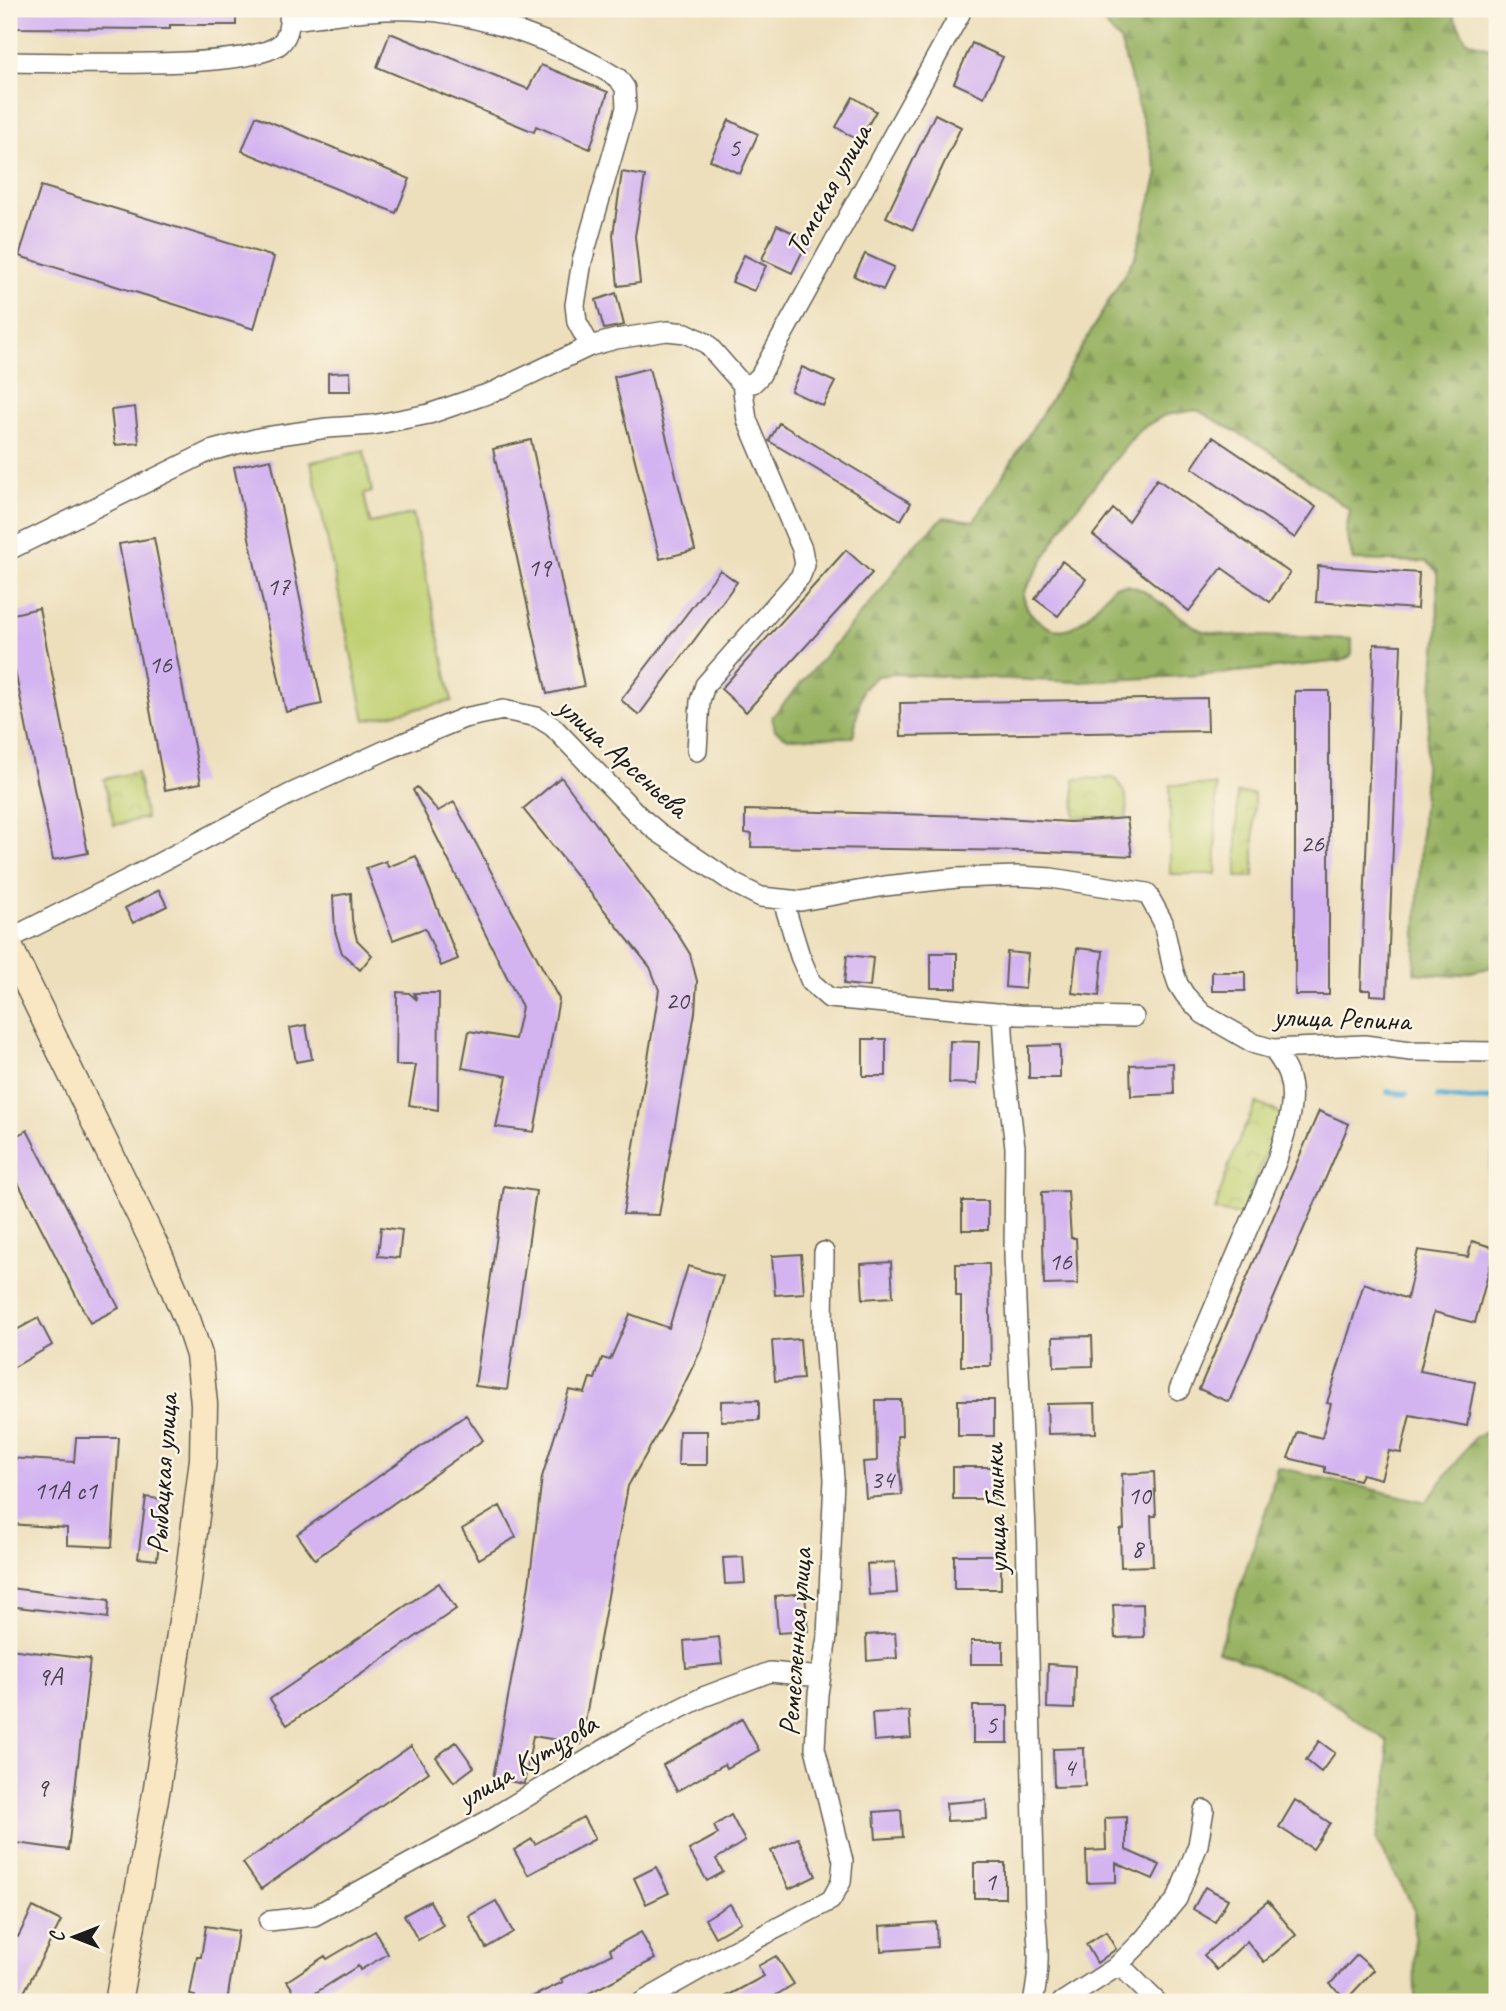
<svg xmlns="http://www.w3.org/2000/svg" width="1506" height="2011" font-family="Caveat,sans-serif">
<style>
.forest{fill:url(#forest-firs);stroke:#5a6740;stroke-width:2}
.wetland{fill:url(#wetland-marsh);stroke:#6e7647;stroke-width:2}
.park{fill:url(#park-crowns);stroke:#6e7647;stroke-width:2}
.pitch{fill:#c0d072;stroke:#6e7647;stroke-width:2}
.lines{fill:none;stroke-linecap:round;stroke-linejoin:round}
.stream{stroke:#5cb1d8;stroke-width:6}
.building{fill:#d3b4f1}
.minor-casing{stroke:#656054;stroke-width:22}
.secondary-casing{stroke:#656054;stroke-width:29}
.minor{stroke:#fff;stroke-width:19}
.secondary{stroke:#f9e7c3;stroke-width:26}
.labels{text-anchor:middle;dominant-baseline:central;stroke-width:5;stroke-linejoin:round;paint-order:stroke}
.number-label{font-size:26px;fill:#4a4251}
.street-label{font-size:30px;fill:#1c1c1c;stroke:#fcf5e5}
</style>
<defs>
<pattern id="forest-firs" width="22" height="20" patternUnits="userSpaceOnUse" patternTransform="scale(1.75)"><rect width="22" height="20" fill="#98b264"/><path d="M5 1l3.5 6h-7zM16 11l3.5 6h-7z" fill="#829856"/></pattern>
<pattern id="wetland-marsh" width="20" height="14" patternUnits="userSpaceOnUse" patternTransform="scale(1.75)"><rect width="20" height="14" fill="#c0d072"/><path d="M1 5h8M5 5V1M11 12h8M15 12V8" fill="none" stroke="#a4b262"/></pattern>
<pattern id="park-crowns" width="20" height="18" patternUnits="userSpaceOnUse" patternTransform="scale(1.75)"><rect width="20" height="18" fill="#c0d072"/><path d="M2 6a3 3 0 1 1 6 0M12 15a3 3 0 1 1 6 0" fill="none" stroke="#a4b262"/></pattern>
</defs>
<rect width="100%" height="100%" fill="#fcf5e5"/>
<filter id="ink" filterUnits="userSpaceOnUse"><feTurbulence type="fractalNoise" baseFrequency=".0143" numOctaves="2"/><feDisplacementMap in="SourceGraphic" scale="14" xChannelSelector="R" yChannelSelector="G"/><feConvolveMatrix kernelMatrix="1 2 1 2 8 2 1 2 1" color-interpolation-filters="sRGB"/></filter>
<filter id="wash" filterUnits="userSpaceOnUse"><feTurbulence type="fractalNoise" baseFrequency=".00686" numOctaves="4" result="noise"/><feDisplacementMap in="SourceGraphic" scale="28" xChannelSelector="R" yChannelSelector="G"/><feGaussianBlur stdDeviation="1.57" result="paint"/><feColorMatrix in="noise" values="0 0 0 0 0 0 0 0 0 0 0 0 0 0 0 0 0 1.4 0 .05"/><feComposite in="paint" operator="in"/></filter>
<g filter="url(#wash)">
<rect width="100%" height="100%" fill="#eddfbc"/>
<path class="forest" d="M1073,9H1450L1466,40L1497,51V966L1454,976L1414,973L1426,750L1438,629L1437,571L1426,562L1353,560L1346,531L1350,510L1268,450L1197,410L1165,415L1139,430L1068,518L1023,594C1025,607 1029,613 1039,621C1070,648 1095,607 1114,586L1128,585L1142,590L1200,630L1225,635L1352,639V655L1342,661L1217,674L1079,682L896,674L877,676L862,690L853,737L788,738L775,730L772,717L882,589L907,553L944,517L974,521L1053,396L1135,256L1158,174L1120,41L1105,24Z
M1497,1427V2002H1415L1414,1908L1376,1840L1388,1782L1387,1741L1311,1688L1218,1651L1269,1501L1277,1467L1426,1502L1475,1437Z"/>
<path class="wetland" d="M1497,1126V1205L1487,1190Z"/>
<path class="park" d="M137,772L146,818L114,825L104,779Z
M1116,778L1126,795L1127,818L1075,817L1074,779Z
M1237,793L1254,794V877H1237Z
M1257,1103L1282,1114L1241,1215L1215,1211C1225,1174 1238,1137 1257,1103Z"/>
<path class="pitch" d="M364,451L372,492L364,494L370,523L413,514L452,701L365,720L311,462Z
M1170,785H1216V874H1170Z"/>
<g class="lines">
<path class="stream" d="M1388,1092L1406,1094
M1438,1097L1471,1100L1497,1098"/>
</g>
<g id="blocks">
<path class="building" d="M9,9H236V25H170V29L9,28Z
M390,33L528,89L541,65L608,92L590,149L536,126L534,132L377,67Z
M972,43L1003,57L984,97L954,83Z
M853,97L876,111L859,141L836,127Z
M935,114L961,127L913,230L886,217Z
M256,116L410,179L396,213L242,151Z
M729,120L758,134L740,174L710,160Z
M622,172L645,176L635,236L640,283L618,286L613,235Z
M41,186L274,257L254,329L19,256Z
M777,225L808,240L792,273L762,259Z
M865,254L894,267L883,290L854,276Z
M744,255L766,266L754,291L732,282Z
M616,293L624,325L604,329L596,300Z
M802,367L835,382L823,406L791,391Z
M649,368L695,550L660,559L614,377Z
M350,372L351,391H328V373Z
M135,407L139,443L115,445L111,410Z
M779,423L911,503L901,520L769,441Z
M1213,437L1316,507L1295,538L1192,468Z
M531,440L584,686L547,694L493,449Z
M271,459L322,704L286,712L234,467Z
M1157,479L1290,573L1270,602L1222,568L1189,611L1093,535L1113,509L1128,521Z
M154,538L201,783L165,790L119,544Z
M846,550L872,573L746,712L721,689Z
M1062,561L1086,579L1058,616L1035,599Z
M1318,566L1419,573L1417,609L1316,602Z
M720,570L737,582L639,715L621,700Z
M39,608L88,853L53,860L9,641V615Z
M1374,644L1401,645L1387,996L1370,995V990H1361Z
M1295,691H1329V995H1295Z
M1207,698L1208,731L901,736L900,703Z
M561,777L677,933L690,954L697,981L695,1013L659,1215L623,1214L659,990L650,967L523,809Z
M417,787L438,811L454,802L559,999L534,1132L496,1127L507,1076L462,1068L469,1031L515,1039L522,1007L413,790Z
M745,810L972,816L1070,822L1127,818L1132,856L1025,851L751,847L752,834L745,833Z
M416,856L458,959L441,966L425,928L393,940L366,868L386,861L388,867Z
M159,890L167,906L133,923L125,908Z
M351,893L352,920L357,940L372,955L360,970L342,953L335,931L333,896Z
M1077,948L1103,951L1099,996L1072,993Z
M1007,952L1028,954L1025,989L1005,987Z
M931,953H957V988H931Z
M847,955L873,958L870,987L844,984Z
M1212,972H1245V991H1212Z
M397,992L409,993L417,1000L414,993H439L438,1110L409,1105L416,1065H396Z
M306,1025L312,1059L296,1062L290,1028Z
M863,1039H886V1076H863Z
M950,1041L979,1042L977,1084L949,1083Z
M1060,1045V1078H1029V1046Z
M1173,1063L1174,1094L1131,1096L1130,1065Z
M1319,1111L1349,1124L1229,1402L1199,1389Z
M27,1130L119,1308L90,1323L9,1165V1140Z
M504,1186L536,1191L507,1390L475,1386Z
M1068,1191L1071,1238H1076L1078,1284L1044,1285L1042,1192Z
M962,1201H988V1230H962Z
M381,1227L402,1230L399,1258L378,1256Z
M1472,1241L1495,1248L1475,1323L1434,1312L1420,1371L1475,1382L1467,1426L1410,1415L1401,1453L1389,1451L1381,1479L1362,1474L1359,1480L1325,1472V1467L1288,1458L1298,1432L1322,1438L1331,1404L1327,1403L1364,1283L1407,1299L1418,1250L1468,1257Z
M801,1254L804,1293L775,1295L772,1256Z
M891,1262L893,1297L863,1299L861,1264Z
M956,1264H989L991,1366H961V1296H956Z
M688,1266L723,1276L701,1350L673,1407L628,1486L581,1744L533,1736L524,1784L493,1778L529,1585L542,1477L569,1390L585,1393L590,1378L595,1379L602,1358L610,1360L630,1314L669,1328Z
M38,1318L52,1345L9,1370V1334Z
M1092,1336L1093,1366L1054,1367L1053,1337Z
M800,1339L803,1379L775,1381L772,1341Z
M759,1400V1420L721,1421V1401Z
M876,1400H901L902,1436H897L902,1495L866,1498L863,1462L877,1461Z
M958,1400H994V1436H958Z
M1095,1403L1096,1433L1048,1434L1047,1404Z
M466,1415L483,1440L315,1559L297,1534Z
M679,1431H707V1465H678Z
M76,1438H119L112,1547L67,1545V1528L9,1524V1458L74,1462Z
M953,1467H997V1499H953Z
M1154,1472L1156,1516H1151L1153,1566L1121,1567L1120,1530L1124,1529L1122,1474Z
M146,1497L164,1500L157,1560L138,1558Z
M500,1506L516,1537L479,1559L462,1529Z
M954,1555H1001V1589H954Z
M743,1557L745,1583L725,1584L723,1558Z
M895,1562L897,1593L869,1595L867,1564Z
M439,1583L456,1609L287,1725L270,1699Z
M9,1588L109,1600L108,1618L9,1606Z
M805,1593L808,1631L778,1633L775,1596Z
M1143,1604L1144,1637L1115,1638L1113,1605Z
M895,1633L897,1658L867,1661L866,1635Z
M719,1637L722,1664L686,1668L684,1641Z
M971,1641H1003V1664H971Z
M9,1649L90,1659L68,1850L9,1842Z
M1048,1664L1075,1666L1074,1709L1047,1708Z
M973,1706H1008V1743H973Z
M909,1711L911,1738L874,1741L872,1713Z
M742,1719L759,1750L727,1768L725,1764L677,1791L663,1765Z
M1319,1741L1335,1753L1321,1772L1306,1760Z
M456,1742L474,1767L454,1782L436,1757Z
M411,1746L429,1772L261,1889L243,1863Z
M1084,1748L1085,1786L1054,1787L1053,1749Z
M986,1800L987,1819L947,1821L946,1803Z
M1295,1800L1330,1823L1313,1849L1279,1827Z
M901,1810L903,1837L876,1839L874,1812Z
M731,1815L745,1841L716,1859L723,1872L707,1881L689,1850L718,1834L714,1826Z
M583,1817L595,1839L528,1875L514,1850L532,1839L535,1844Z
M1126,1817V1850L1160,1865L1153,1879L1116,1863V1882L1087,1883L1086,1851L1106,1850L1105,1818Z
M798,1838L816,1876L789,1889L771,1851Z
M974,1863H1005V1898H974Z
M656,1867L669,1893L646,1904L634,1878Z
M1205,1887L1228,1899L1215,1922L1193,1909Z
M430,1901L443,1925L418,1940L404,1915Z
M496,1901L513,1932L486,1948L469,1916Z
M1268,1901L1296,1935L1264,1962L1247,1941L1217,1970L1204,1955Z
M730,1904L741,1922L715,1937L705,1919Z
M33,1907L61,1921L19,2002H9V1944L14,1935L18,1937Z
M936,1922L937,1947L881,1951L880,1926Z
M206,1926L238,1931L227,2002H194L195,1996L190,1995L197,1957H201Z
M375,1931L388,1954L360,1970L358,1966L301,2002L287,1981L325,1956L327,1959Z
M641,1932L655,1959L572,2002H521L563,1982L561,1979L612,1954L610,1949Z
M1106,1932L1116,1949L1097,1963L1086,1944Z
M1357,1955L1374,1970L1347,1999L1330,1984Z
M776,1956L794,1984L765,2002H716L764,1976L758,1966Z"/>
</g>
</g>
<g filter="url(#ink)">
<use href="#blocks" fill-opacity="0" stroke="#656054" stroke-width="2"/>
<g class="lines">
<defs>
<path id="minor" d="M290,20C330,16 372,8 412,10C479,12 562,43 618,78L625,88L626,108L582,261L575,305L577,322L590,346
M9,62C59,62 248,71 280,44C290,35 290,21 289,9
M742,384L753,383L760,376L960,14
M9,550L210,451L259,438L327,428L373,425L429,414L493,392L590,346L616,339L667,331L686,333L706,343L742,384L747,420L802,549L805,565L800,577L705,685L700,701L697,751
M783,901L800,956L811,982L829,998L1019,1015L1134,1017
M9,939L142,872L290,794L386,750L464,718L503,710L537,717L553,727L639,816L658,832L735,884L761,897L801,901L885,886L957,878L1018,876L1051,878L1147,893L1163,922L1173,969L1178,984L1185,995L1203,1014L1255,1044L1273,1049L1364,1045L1411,1051L1497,1052
M1002,1013L1005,1066L1015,1147L1014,1256L1026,1531L1035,1907C1038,1943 1041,1966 1033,2002
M1179,1390L1277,1160C1284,1135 1297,1105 1289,1078C1287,1068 1279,1058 1273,1049
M269,1921L314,1916L487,1821L633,1732L703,1697L770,1672L821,1677
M1115,1968L1124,1969L1157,2002
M642,2002L727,1954L831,1900L841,1882L843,1861L815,1748L818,1694L827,1637L834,1479L823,1326L824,1252
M1062,2002L1115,1968L1143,1940L1177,1899L1198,1845L1204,1810"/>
<path id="secondary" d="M9,946L159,1254L188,1322L199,1355L204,1404L203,1459L188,1581L157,1788L118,2002"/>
</defs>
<use href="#minor" class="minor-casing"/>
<use href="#secondary" class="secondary-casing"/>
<use href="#minor" class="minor"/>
<use href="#secondary" class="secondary"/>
</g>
</g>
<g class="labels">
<g class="number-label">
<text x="734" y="147">5</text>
<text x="539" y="567">19</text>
<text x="278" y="586">17</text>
<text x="160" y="664">16</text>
<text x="1312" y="843">26</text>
<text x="677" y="1000">20</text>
<text x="1060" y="1261">16</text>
<text x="882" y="1479">34</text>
<text x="65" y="1490">11А с1</text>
<text x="1139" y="1495">10</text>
<text x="1137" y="1548">8</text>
<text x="50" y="1676">9А</text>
<text x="991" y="1724">5</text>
<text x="1069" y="1767">4</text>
<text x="42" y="1787">9</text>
<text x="990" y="1881">1</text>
</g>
<g class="street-label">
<text transform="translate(828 190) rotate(-61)">Томская улица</text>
<text transform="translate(623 757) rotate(42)">улица Арсеньева</text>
<text transform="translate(1342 1018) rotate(2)">улица Репина</text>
<text transform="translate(162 1474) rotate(-86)">Рыбацкая улица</text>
<text transform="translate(995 1509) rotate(-92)">улица Глинки</text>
<text transform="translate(795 1642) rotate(-86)">Ремесленная улица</text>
<text transform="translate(527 1761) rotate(-31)">улица Кутузова</text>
</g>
</g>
<rect width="1506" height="2011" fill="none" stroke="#fcf5e5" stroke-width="35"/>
<g transform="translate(74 1937) rotate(270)" stroke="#fcf5e5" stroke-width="5" paint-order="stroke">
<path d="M0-5L12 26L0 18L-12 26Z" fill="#1c1c1c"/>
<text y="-10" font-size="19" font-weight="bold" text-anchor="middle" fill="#1c1c1c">С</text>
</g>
</svg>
